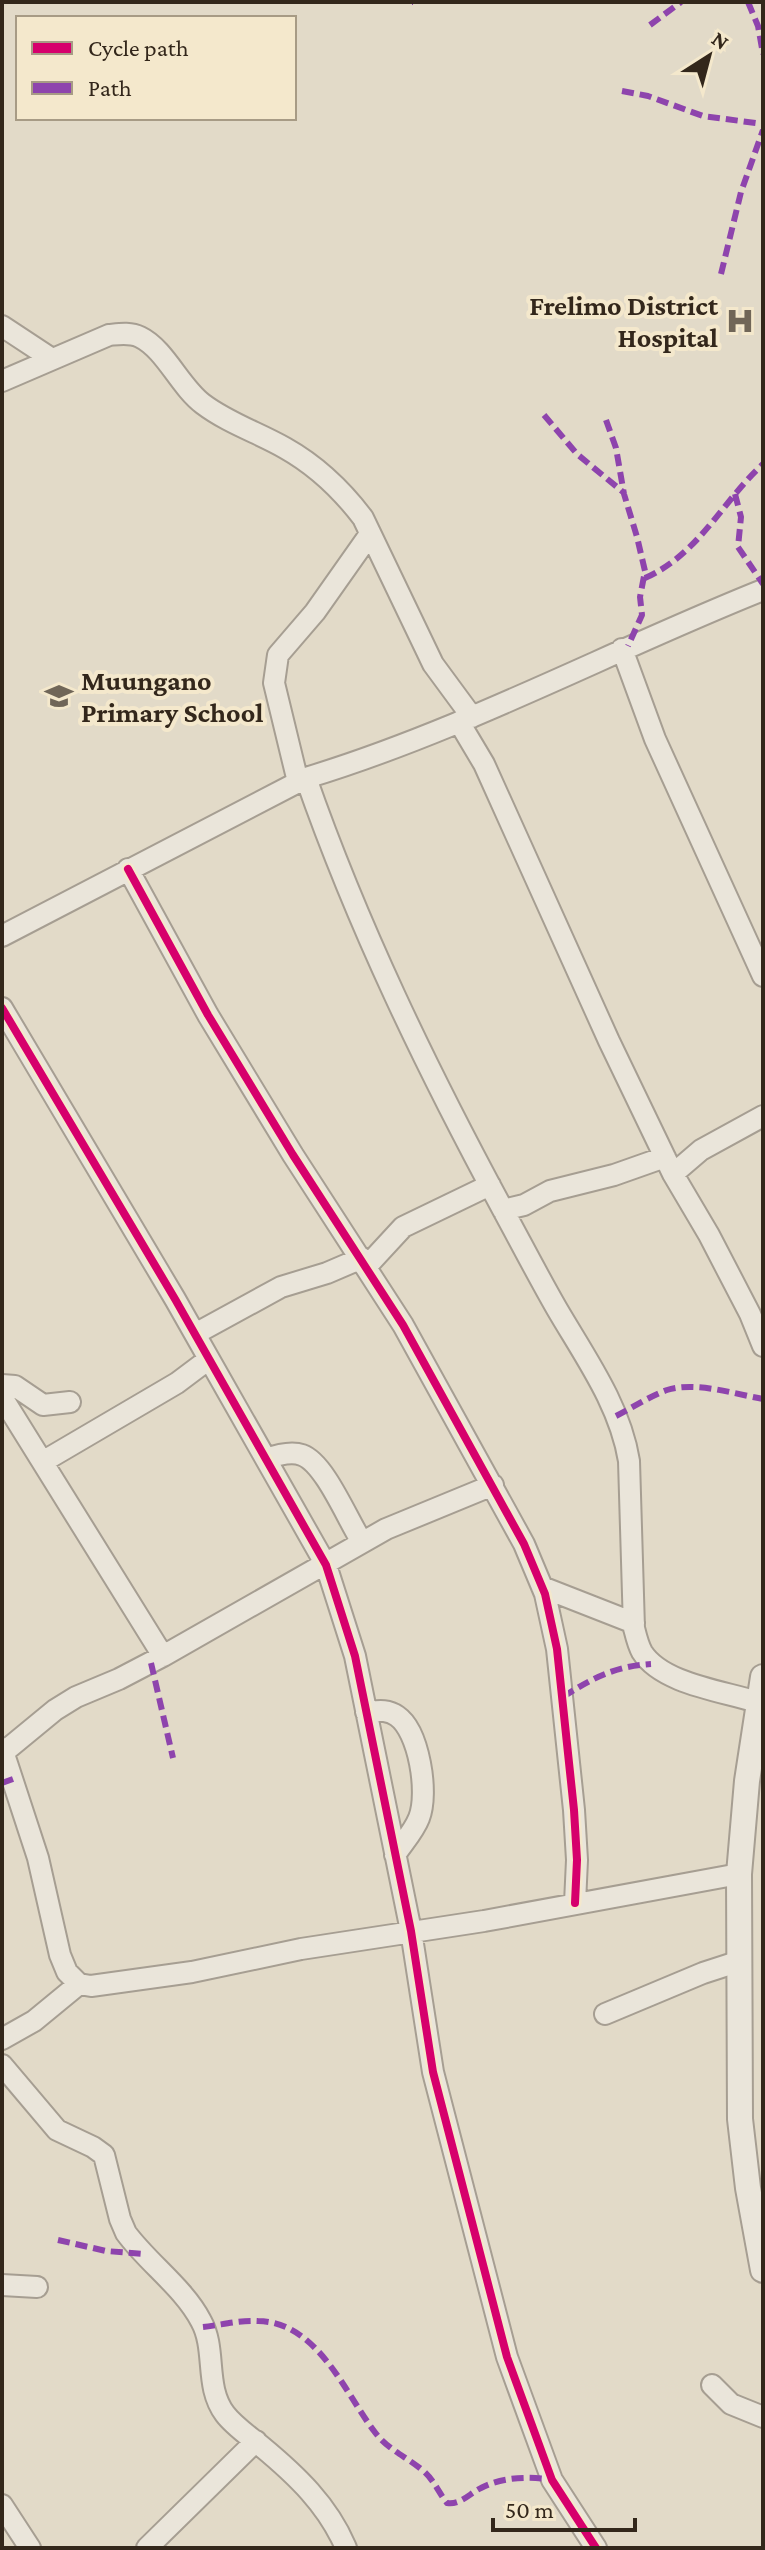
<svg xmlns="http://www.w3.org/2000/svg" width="765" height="2550" font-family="'Crimson Pro',serif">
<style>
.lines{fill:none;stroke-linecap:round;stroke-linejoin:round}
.minor-casing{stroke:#a69e92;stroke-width:24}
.tertiary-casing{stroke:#a69e92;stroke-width:28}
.minor{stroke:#eae5da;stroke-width:20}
.tertiary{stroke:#eae5da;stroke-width:24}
.quiet{stroke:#8e44ad;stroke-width:6;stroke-dasharray:12 6;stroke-linecap:butt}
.cycleway-casing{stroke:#f4e8cc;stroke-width:13}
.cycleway{stroke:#d6006c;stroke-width:8}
.labels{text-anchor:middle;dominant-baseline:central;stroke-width:8;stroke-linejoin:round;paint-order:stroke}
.poi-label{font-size:28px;font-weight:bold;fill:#33271b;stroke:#f4e8cc;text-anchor:end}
</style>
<rect width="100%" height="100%" fill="#e2dac8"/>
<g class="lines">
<defs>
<path id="minor" d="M2,326L52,359
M2,381L109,335C119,334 130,332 140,337C165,349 180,387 203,404C228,423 259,433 285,448C317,466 341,489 363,518L433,664L472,717
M622,649L655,739L763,976
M459,722L484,764L609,1041L673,1174L709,1235L750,1314L763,1346
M306,778C358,927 427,1069 502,1208C520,1241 538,1276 557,1309C585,1357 620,1405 629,1461L634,1628C636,1636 638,1645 642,1652C662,1684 723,1691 757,1702
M298,782L274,683L278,655L315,612L370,534
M128,869L208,1015L293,1155L403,1325L524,1544L545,1594L557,1649L574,1810L577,1860L575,1903
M2,936L306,778C464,730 610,651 763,590
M2,1008L175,1299L326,1565L355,1656L411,1931L433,2072L507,2357L552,2480L596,2548
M673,1174L701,1150L763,1116
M503,1210L524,1205L550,1191L614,1175L665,1157
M367,1266L403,1227L490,1185
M195,1334L281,1287L327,1273L362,1258
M2,1385L15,1386L43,1405L70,1402
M2,1397L163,1656
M266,1459C277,1455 291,1451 302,1455C325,1463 348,1521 362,1542
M44,1461L177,1383L209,1359
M542,1587L634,1623
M366,1712C378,1711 387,1709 397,1716C419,1731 429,1793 419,1818C414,1831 403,1843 395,1855
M2,1748L38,1858L60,1955L67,1972L79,1984L91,1986L192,1972L301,1949L484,1921L739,1874
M4,1752L55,1710L76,1697L119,1679L163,1656L386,1529L493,1485
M605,2014L703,1973L740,1961
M2,2039L34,2021L79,1984
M2,2065L57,2130L93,2147L104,2155L120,2219L126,2233C148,2263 184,2288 201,2321C217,2350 204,2386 225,2414C234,2426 249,2436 261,2446C296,2475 328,2505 346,2548
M2,2285L37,2287
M712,2385L731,2404L763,2417
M2,2505L30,2548
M147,2548L256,2441"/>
<path id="tertiary" d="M763,1677L747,1781L739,1874L740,2119L748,2188L763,2270"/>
</defs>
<use href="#minor" class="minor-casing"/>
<use href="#tertiary" class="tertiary-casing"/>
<use href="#minor" class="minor"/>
<use href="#tertiary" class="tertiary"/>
<path class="quiet" d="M412,2H413
M748,2L758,26L763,54
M650,25L681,2
M622,91L648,96L703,116L763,124
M721,274L741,192L763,130
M544,415L577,454L623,492
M606,420L616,448L624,494L637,537L645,571L640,597L642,615L628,646
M735,494L741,517L738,547L763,584
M645,578C699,554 721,503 763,464
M616,1416C632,1408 650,1396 667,1390C696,1381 734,1394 763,1399
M151,1663L173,1758
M563,1697C592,1678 616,1666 651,1664
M2,1783L13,1779
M58,2240L106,2251L143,2254
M203,2327C221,2325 240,2320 258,2321C317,2322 344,2391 374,2431C387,2449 405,2456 421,2469C434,2479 438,2492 447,2503C461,2505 470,2493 481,2488C502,2477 529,2476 552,2480"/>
<defs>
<path id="cycleway" d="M128,869L208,1015L293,1155L403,1325L524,1544L545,1594L557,1649L574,1810L577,1860L575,1903
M2,1008L175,1299L326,1565L355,1656L411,1931L433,2072L507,2357L552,2480L596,2548"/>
</defs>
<use href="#cycleway" class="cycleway-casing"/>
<use href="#cycleway" class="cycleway"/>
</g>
<defs>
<symbol id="hospital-bare" viewBox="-9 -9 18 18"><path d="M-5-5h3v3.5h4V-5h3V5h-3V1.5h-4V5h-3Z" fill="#706658" stroke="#f4e8cc" stroke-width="2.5" paint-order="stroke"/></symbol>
<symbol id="school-bare" viewBox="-9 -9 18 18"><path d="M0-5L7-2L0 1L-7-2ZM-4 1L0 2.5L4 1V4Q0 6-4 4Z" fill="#706658" stroke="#f4e8cc" stroke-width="2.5" paint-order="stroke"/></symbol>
</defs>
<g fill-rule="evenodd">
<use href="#hospital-bare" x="720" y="301" width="40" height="40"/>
<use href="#school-bare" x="39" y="676" width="40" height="40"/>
</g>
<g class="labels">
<g class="poi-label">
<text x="718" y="305">Frelimo District<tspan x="718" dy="32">Hospital</tspan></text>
<text x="81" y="680" text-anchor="start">Muungano<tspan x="81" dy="32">Primary School</tspan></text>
</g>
</g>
<rect width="765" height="2550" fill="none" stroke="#33271b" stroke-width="8"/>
<rect x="16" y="16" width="280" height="104" fill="#f4e8cc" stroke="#a79b85" stroke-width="2"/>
<rect x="32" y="42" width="40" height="12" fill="#d6006c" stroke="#a79b85" stroke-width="2"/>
<text x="88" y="56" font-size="24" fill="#33271b">Cycle path</text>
<rect x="32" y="82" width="40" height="12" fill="#8e44ad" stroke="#a79b85" stroke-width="2"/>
<text x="88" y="96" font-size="24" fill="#33271b">Path</text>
<g transform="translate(709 56) rotate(36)" stroke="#f4e8cc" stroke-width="6" paint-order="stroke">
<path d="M0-6L14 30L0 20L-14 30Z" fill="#33271b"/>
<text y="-12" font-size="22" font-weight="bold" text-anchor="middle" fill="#33271b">N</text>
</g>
<path d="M493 2518v12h142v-12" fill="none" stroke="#33271b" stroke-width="4"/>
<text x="505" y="2518" font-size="24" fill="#33271b" stroke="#f4e8cc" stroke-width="6" paint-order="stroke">50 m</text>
</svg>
